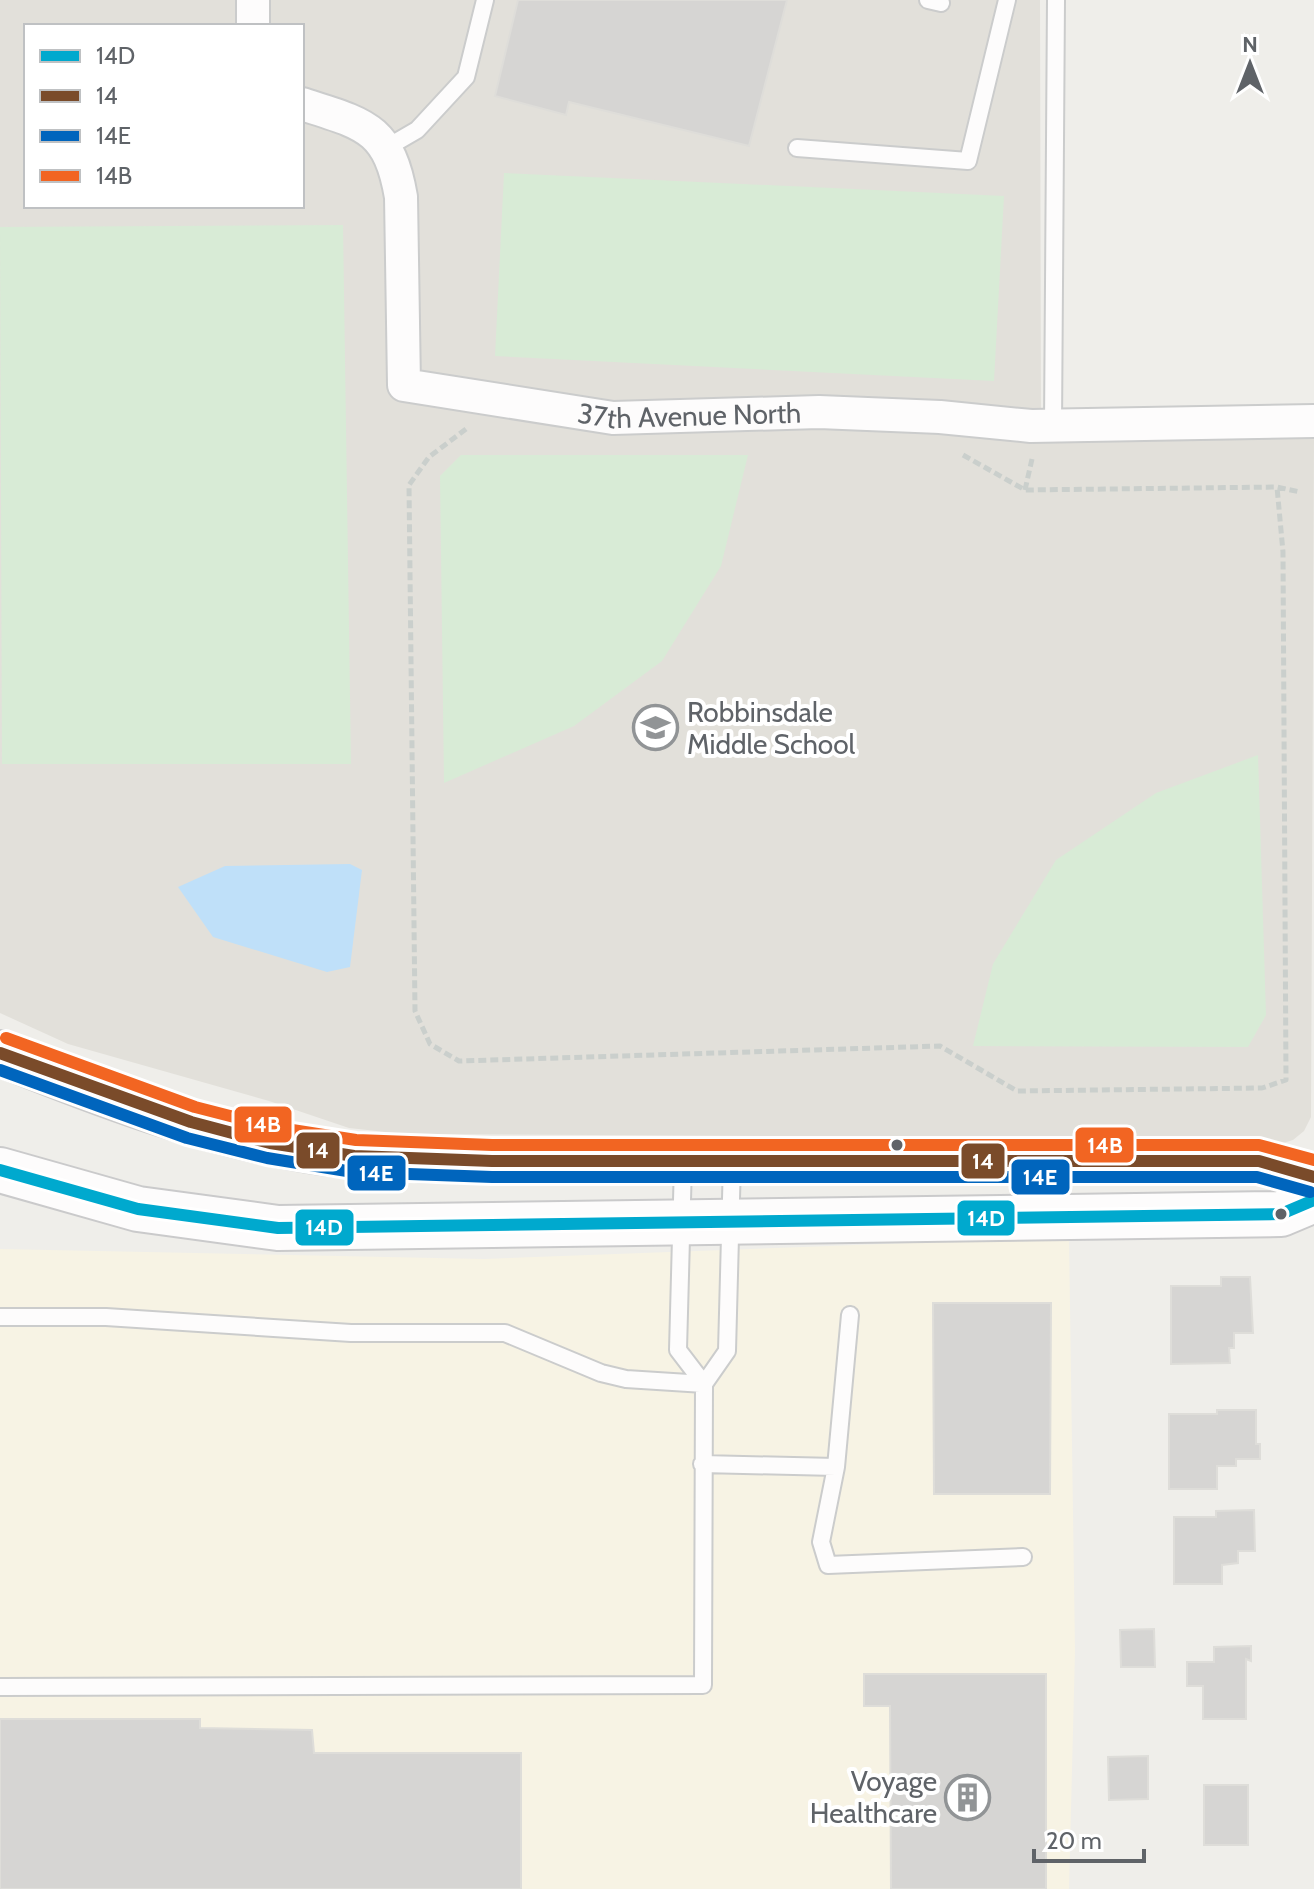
<svg xmlns="http://www.w3.org/2000/svg" width="1314" height="1889" font-family="Cabin,sans-serif">
<style>
.commercial{fill:#f7f3e4}
.education{fill:#e2e0da;fill-rule:evenodd}
.green{fill:#d8ebd6}
.water{fill:#bfe0f9}
.building{fill:#d6d5d3;stroke:#deddd9;stroke-width:2}
.lines{fill:none;stroke-linecap:round;stroke-linejoin:round}
.lane-casing{stroke:#cbcccc;stroke-width:20}
.street-casing{stroke:#cbcccc;stroke-width:36}
.secondary-casing{stroke:#cacacb;stroke-width:48}
.path{stroke:#cacfcc;stroke-width:5;stroke-dasharray:8 4;stroke-linecap:butt}
.lane{stroke:#fdfcfc;stroke-width:16}
.street{stroke:#fdfcfc;stroke-width:32}
.secondary{stroke:#fdfcfc;stroke-width:44}
.bus-1-casing{stroke:#fff;stroke-width:18}
.bus-2-casing{stroke:#fff;stroke-width:18}
.bus-3-casing{stroke:#fff;stroke-width:18}
.bus-4-casing{stroke:#fff;stroke-width:18}
.bus-1{stroke:#00a9ce;stroke-width:12}
.bus-2{stroke:#7a4b2a;stroke-width:12}
.bus-3{stroke:#0065bd;stroke-width:12}
.bus-4{stroke:#f26522;stroke-width:12}
.bus-dot{fill:#5f6368;stroke:#fff;stroke-width:3}
.labels{text-anchor:middle;dominant-baseline:central;stroke-width:8;stroke-linejoin:round;paint-order:stroke}
.street-label{font-size:28px;fill:#5f6368;stroke:#fff}
.poi-label{font-size:28px;fill:#5f6368;stroke:#fff;text-anchor:start}
.line-badge{stroke:#fff;stroke-width:3}
.badge-label{font-size:22px;text-anchor:middle;font-weight:bold;fill:#fff}
</style>
<rect width="100%" height="100%" fill="#efeeea"/>
<path class="commercial" d="M1069,1237L1075,1651L1069,1889H0V1249L484,1259Z"/>
<path class="education" d="M0,0H1040L1041,442L1314,438L1311,1117L1304,1131L1293,1140L1280,1144L1120,1138L404,1134L349,1128L269,1101L68,1044L0,1013ZM26,26H302V206H26Z"/>
<path class="green" d="M504,173L1004,196L994,381L495,356Z
M343,225L351,764H2L0,227Z
M461,455H748L721,566L662,661L574,726L444,783L440,476Z
M1258,755L1266,1015L1248,1047L973,1046L993,964L1056,860L1156,793Z"/>
<path class="water" d="M350,864L362,870L350,967L327,972L213,937L178,887L225,866Z"/>
<path class="building" d="M518,0H787L749,146L569,102L566,115L495,96Z
M1221,1277H1250L1253,1333H1234V1348H1229L1230,1363L1171,1364V1286H1221Z
M933,1303H1051L1050,1494H934Z
M1217,1410H1256V1444H1260V1459H1236V1466H1217V1489H1169V1414H1217Z
M1254,1510L1255,1551H1238V1563L1222,1565V1584H1174V1517H1216V1511Z
M1154,1629L1155,1667H1121L1120,1630Z
M1251,1646V1661L1246,1659V1719H1203V1686H1187V1662H1214V1647Z
M864,1674H1046V1889H891L890,1706H864Z
M0,1719H200V1728L312,1730L314,1753H521V1889H0Z
M1148,1756V1799L1109,1800L1108,1757Z
M1204,1785H1248V1845H1204Z"/>
<g class="lines">
<defs>
<path id="lane" d="M928,0L941,3
M386,148L417,130L466,77L485,0
M797,148L968,161L1007,0
M1053,426L1056,0
M683,1163L678,1350L704,1384
M0,1317H106L351,1333H505L601,1373L626,1379L704,1384
M702,1464L836,1467L821,1542L828,1565L1023,1557
M836,1467L850,1315
M0,1687L703,1685L704,1384L727,1351L732,1161"/>
<g id="street">
<path d="M253,0V26"/>
<path id="s1" d="M302,104C364,124 389,127 401,197L404,385L613,418L819,412L940,417L1031,426L1314,421"/>
</g>
<path id="secondary" d="M0,1053C98,1093 204,1133 309,1150C369,1160 431,1159 492,1161H1259L1314,1177
M0,1170L138,1209L278,1228L1281,1214L1314,1200"/>
</defs>
<use href="#lane" class="lane-casing"/>
<use href="#street" class="street-casing"/>
<use href="#secondary" class="secondary-casing"/>
<path class="path" d="M466,429L429,457L409,485L415,1011L430,1044L459,1061L940,1046L1017,1091L1262,1088L1286,1080L1283,552L1277,487
M963,455L1025,490L1277,487L1300,492
M1025,490L1032,459"/>
<use href="#lane" class="lane"/>
<use href="#street" class="street"/>
<use href="#secondary" class="secondary"/>
<defs>
<path id="bus-1" d="M0,1170L138,1209L278,1228L1281,1214L1314,1200"/>
<path id="bus-2" d="M0,1053L191,1122L270,1143L354,1156L492,1161H1259L1314,1177"/>
<path id="bus-3" d="M0,1070L187,1138L267,1158L353,1172L492,1177H1257L1310,1192"/>
<path id="bus-4" d="M6,1038L195,1107L273,1127L356,1140L492,1145H1259L1314,1160"/>
</defs>
<use href="#bus-1" class="bus-1-casing"/>
<use href="#bus-2" class="bus-2-casing"/>
<use href="#bus-3" class="bus-3-casing"/>
<use href="#bus-4" class="bus-4-casing"/>
<use href="#bus-1" class="bus-1"/>
<use href="#bus-2" class="bus-2"/>
<use href="#bus-3" class="bus-3"/>
<use href="#bus-4" class="bus-4"/>
</g>
<defs>
<symbol id="school-ring" viewBox="-11 -11 22 22"><circle r="9.5" fill="#fff" stroke="#919496" stroke-width="1.5"/><path d="M0-5L7-2L0 1L-7-2ZM-4 1L0 2.5L4 1V4Q0 6-4 4Z" fill="#919496"/></symbol>
<symbol id="building-ring" viewBox="-11 -11 22 22"><circle r="9.5" fill="#fff" stroke="#919496" stroke-width="1.5"/><path d="M-4-6H4V6H1V3H-1V6H-4ZM-2.5-4.3h1.7v1.8h-1.7ZM.8-4.3h1.7v1.8H.8ZM-2.5-1h1.7V.8h-1.7ZM.8-1h1.7V.8H.8Z" fill="#919496"/></symbol>
</defs>
<g fill-rule="evenodd">
<use href="#school-ring" x="630" y="702" width="51" height="51"/>
<use href="#building-ring" x="942" y="1772" width="51" height="51"/>
</g>
<g class="bus-dot">
<circle cx="897" cy="1145" r="7"/>
<circle cx="1281" cy="1214" r="7"/>
</g>
<g class="labels">
<g class="street-label">
<text stroke="none"><textPath href="#s1" startOffset="624">37th Avenue North</textPath></text>
</g>
<g class="poi-label">
<text x="687" y="712">Robbinsdale<tspan x="687" dy="32">Middle School</tspan></text>
<text x="937" y="1781" text-anchor="end">Voyage<tspan x="937" dy="32">Healthcare</tspan></text>
</g>
</g>
<g class="line-badge">
<rect x="233" y="1105" width="60" height="39" rx="8" fill="#f26522"/>
<rect x="1074" y="1126" width="61" height="38" rx="8" fill="#f26522"/>
<rect x="295" y="1131" width="46" height="39" rx="8" fill="#7a4b2a"/>
<rect x="960" y="1142" width="46" height="38" rx="8" fill="#7a4b2a"/>
<rect x="346" y="1154" width="61" height="38" rx="8" fill="#0065bd"/>
<rect x="1010" y="1158" width="61" height="38" rx="8" fill="#0065bd"/>
<rect x="956" y="1199" width="60" height="38" rx="8" fill="#00a9ce"/>
<rect x="294" y="1208" width="61" height="39" rx="8" fill="#00a9ce"/>
</g>
<g class="badge-label">
<text x="263" y="1132">14B</text>
<text x="1105" y="1153">14B</text>
<text x="318" y="1158">14</text>
<text x="983" y="1169">14</text>
<text x="376" y="1181">14E</text>
<text x="1040" y="1185">14E</text>
<text x="986" y="1226">14D</text>
<text x="324" y="1235">14D</text>
</g>
<rect x="24" y="24" width="280" height="184" fill="#ffffff" stroke="#bfc1c3" stroke-width="2"/>
<rect x="40" y="50" width="40" height="12" fill="#00a9ce" stroke="#bfc1c3" stroke-width="2"/>
<text x="96" y="64" font-size="24" fill="#5f6368">14D</text>
<rect x="40" y="90" width="40" height="12" fill="#7a4b2a" stroke="#bfc1c3" stroke-width="2"/>
<text x="96" y="104" font-size="24" fill="#5f6368">14</text>
<rect x="40" y="130" width="40" height="12" fill="#0065bd" stroke="#bfc1c3" stroke-width="2"/>
<text x="96" y="144" font-size="24" fill="#5f6368">14E</text>
<rect x="40" y="170" width="40" height="12" fill="#f26522" stroke="#bfc1c3" stroke-width="2"/>
<text x="96" y="184" font-size="24" fill="#5f6368">14B</text>
<g transform="translate(1250 64)" stroke="#ffffff" stroke-width="6" paint-order="stroke">
<path d="M0-6L14 30L0 20L-14 30Z" fill="#5f6368"/>
<text y="-12" font-size="22" font-weight="bold" text-anchor="middle" fill="#5f6368">N</text>
</g>
<path d="M1034 1849v12h110v-12" fill="none" stroke="#5f6368" stroke-width="4"/>
<text x="1046" y="1849" font-size="24" fill="#5f6368" stroke="#ffffff" stroke-width="6" paint-order="stroke">20 m</text>
</svg>
